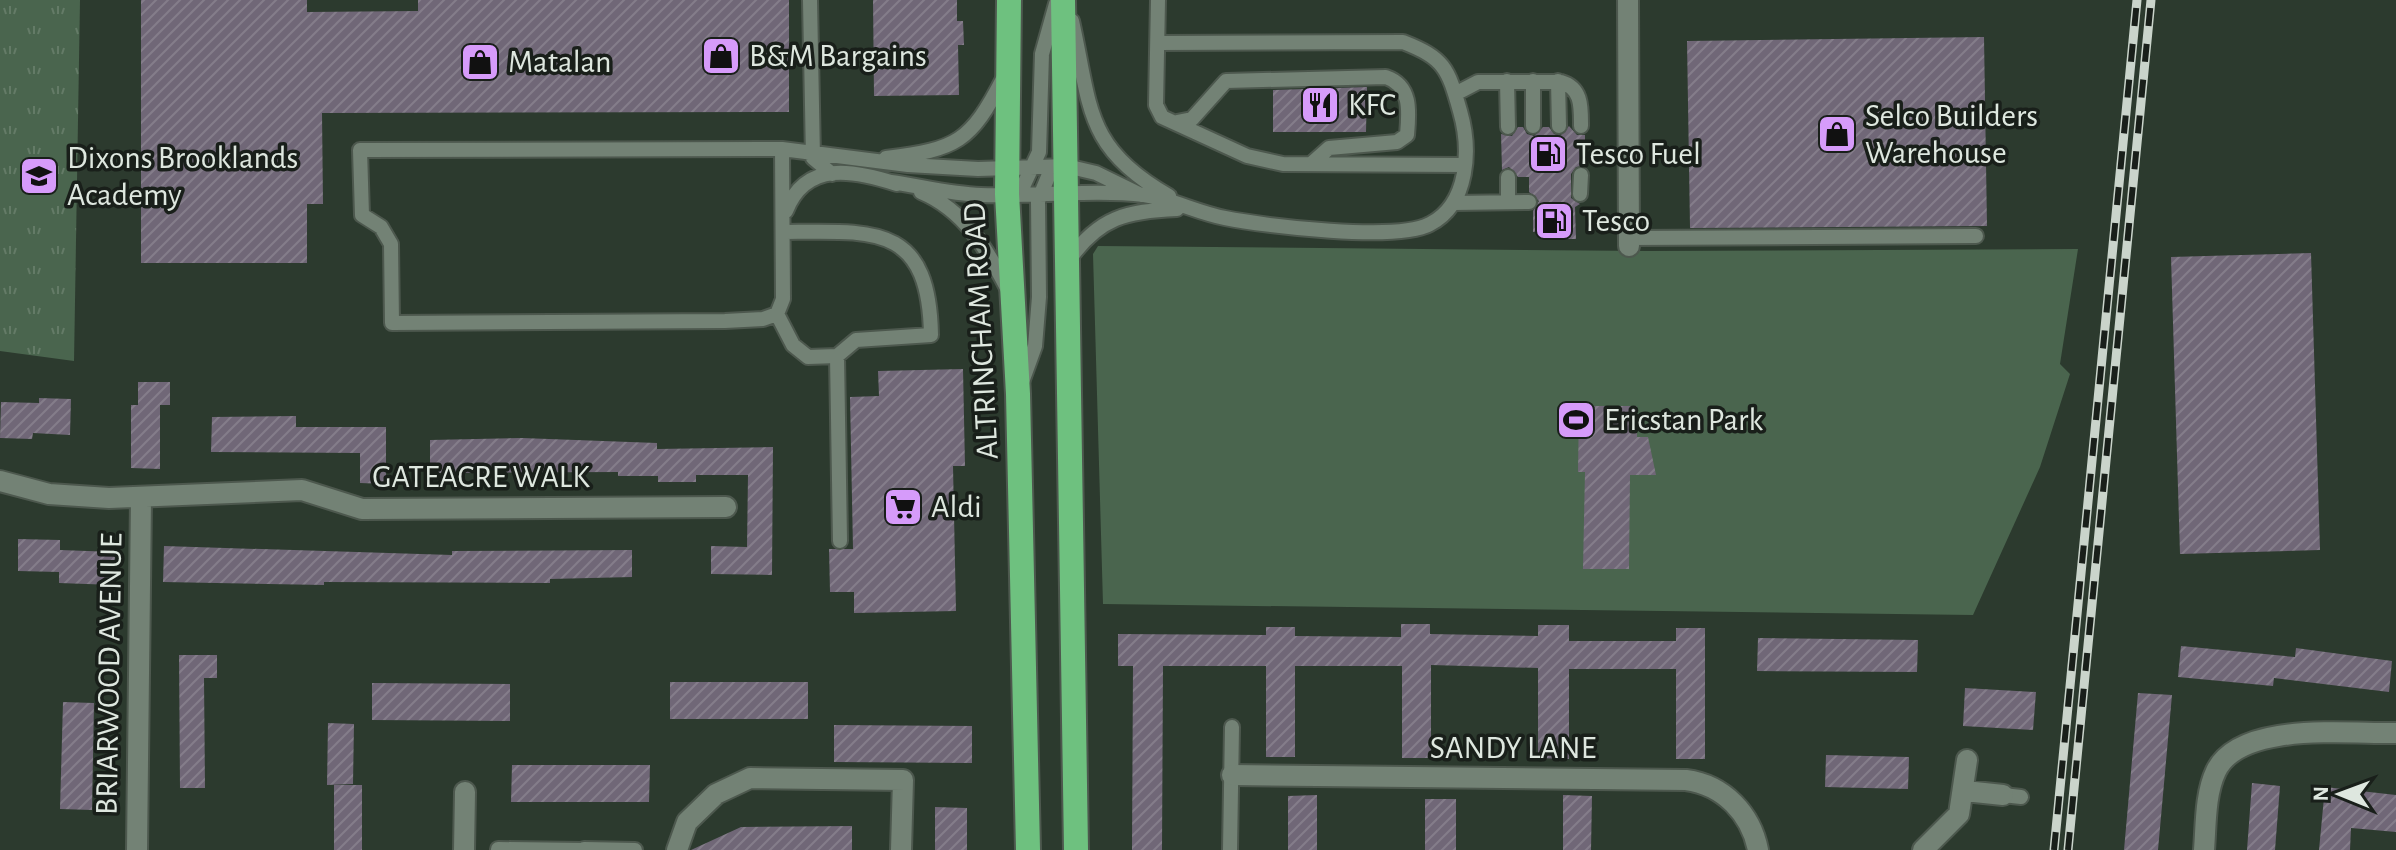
<svg xmlns="http://www.w3.org/2000/svg" width="2396" height="850" font-family="'Alegreya Sans',sans-serif">
<style>
.green{fill:#4a654e}
.park{fill:url(#park-tufts)}
.building{fill:url(#building-hatch)}
.lines{fill:none;stroke-linecap:round;stroke-linejoin:round}
.lane-casing{stroke:#4d584e;stroke-width:18}
.street-casing{stroke:#4d584e;stroke-width:24}
.highway-casing{stroke:#4d584e;stroke-width:28}
.lane{stroke:#738275;stroke-width:14}
.street{stroke:#738275;stroke-width:20}
.highway{stroke:#6ec17f;stroke-width:24}
.rail-casing{stroke:#cad4cb;stroke-width:9}
.rail{stroke:#191f1a;stroke-width:6;stroke-dasharray:18;stroke-linecap:butt}
.labels{text-anchor:middle;dominant-baseline:central;stroke-width:7;stroke-linejoin:round;paint-order:stroke}
.poi-label{font-size:32px;fill:#dee7df;stroke:#191f1a;text-anchor:start}
.street-label{font-size:32px;fill:#dee7df;stroke:#191f1a}
</style>
<defs>
<pattern id="park-tufts" width="24" height="20" patternUnits="userSpaceOnUse" patternTransform="scale(2)"><rect width="24" height="20" fill="#4a654e"/><path d="M3 7l-1-3M5 7V3M7 7l1-3M15 17l-1-3M17 17v-4M19 17l1-3" fill="none" stroke="#647b67"/></pattern>
<pattern id="building-hatch" width="6" height="6" patternUnits="userSpaceOnUse" patternTransform="scale(2)"><rect width="6" height="6" fill="#706777"/><path d="M-1 1l2-2M0 6l6-6M5 7l2-2" fill="none" stroke="#847d8a"/></pattern>
</defs>
<rect width="100%" height="100%" fill="#2c3a2e"/>
<path class="green" d="M1098,246L1647,251L2078,249L2060,364L2070,374L2040,467L1973,615L1103,604L1093,254Z"/>
<path class="park" d="M0,0H80L74,361L0,351Z"/>
<path class="building" d="M141,0H307V12L418,11V0H789V112L322,113L323,204H307V263H141Z
M873,0H957V21H963L964,45H958L959,95L874,96Z
M1984,37L1987,226L1690,228L1687,41Z
M1367,87L1366,132H1273V90Z
M1569,126L1577,135H1585V166L1576,167L1571,174V198L1580,204L1575,207L1576,239H1541V231L1533,232V211L1539,201L1529,192V177H1518L1509,167L1502,170L1501,134L1512,136L1518,127H1523L1527,134L1534,136L1543,127H1549L1554,134L1560,136Z
M2311,253L2320,550L2180,554L2171,257Z
M963,369L965,466H953L956,611L854,613V592H830L829,549H853L850,397L879,396L878,371Z
M138,382H170V405H160V469L131,468V405H138Z
M39,398L71,399L70,435L33,433L32,439L0,438L1,402L39,403Z
M1579,406H1637V437H1648L1656,475H1630L1629,569H1583L1585,472H1578Z
M296,416V427H386V484L360,483V453L211,452L212,417Z
M522,438L657,443V449L773,447L772,575L711,574V546L747,547L748,475H696V482H658V476H618V472L430,473V440Z
M18,539L60,540V550L115,552L114,585L59,583V572L18,571Z
M164,546L452,555V551L632,550V577L550,579V583L324,582V585L163,582Z
M1401,624H1430V634L1538,636V625H1569V641H1676V628H1705V759H1676V669H1569V759L1538,758V668L1431,665V758H1402V666H1295V757H1266V666H1163L1162,850H1132L1133,666H1118V634L1266,635V627H1295V636L1401,637Z
M1758,638L1918,640L1917,672L1757,671Z
M2181,646L2295,657L2296,648L2392,661L2389,692L2274,678L2273,686L2178,677Z
M179,655H217V678H204L205,788H180Z
M670,682H808V719H670Z
M372,683L510,684V721L372,720Z
M1965,688L2036,692L2033,730L1963,726Z
M2138,693L2172,695L2158,850H2124Z
M63,702L94,703L92,810L60,809Z
M328,723L354,724L353,784L327,785Z
M834,725L972,726V763L834,762Z
M1826,755L1909,757L1908,789L1825,787Z
M512,765H650L649,802H511Z
M2252,783L2280,786L2275,850H2247Z
M334,785H362V850H334Z
M2325,787L2396,795V832L2351,828L2350,850H2319Z
M1317,795V850H1288V796Z
M1563,795L1592,796L1591,850H1563Z
M1425,799H1456V850H1425Z
M935,807L967,808V850H935Z
M852,826V850H691L741,827Z"/>
<g class="lines">
<defs>
<path id="lane" d="M810,0L813,158L832,174
M1158,0L1156,105L1162,117L1247,156L1283,164L1464,165
M1072,21C1091,106 1084,148 1169,196
M1507,81L1508,127
M1533,81V126
M1558,81L1559,126
M1455,94L1478,82H1561C1582,88 1581,107 1581,126
M1177,122L1192,119L1226,81L1386,77C1412,86 1409,112 1407,135L1397,142L1329,148L1311,164
M782,149L783,299L777,314L763,319L725,321L392,323L391,244L381,227L362,215L360,150L782,149L908,165L978,169L1066,166L1096,173L1141,195
M886,158C957,149 970,143 1004,77
M1508,177V202
M891,182C920,186 951,194 981,195C1032,197 1093,189 1144,195C1172,199 1198,213 1225,218C1265,226 1397,242 1430,224C1469,204 1471,149 1460,111C1448,68 1444,58 1403,42L1158,43
M921,192C964,210 987,249 1008,290
M1020,193L1039,152L1042,54L1056,4
M1580,194L1581,175
M1454,203L1529,202
M786,211C806,160 854,170 897,184
M1629,238L1976,236
M1069,260C1099,217 1127,211 1177,209
M777,314L793,345L808,357L837,356L856,340L931,335C929,224 875,231 784,232
M837,356L840,541
M1022,382L1035,346L1039,297L1038,201L1052,167
M2003,795L2021,797
M498,849L584,850
M584,849L635,850
M1230,850L1232,727"/>
<path id="street" d="M1628,0L1629,246
M0,481L49,494L109,498L302,490L362,509L726,507
M1232,775L1686,780C1724,785 1751,814 1758,850
M1965,791L2003,795
M137,850L141,498
M464,850L465,792
M677,850L687,822L716,794L750,778L903,780L901,850
M1923,850L1959,814L1967,760
M2204,850C2206,825 2205,794 2216,771C2240,721 2348,734 2396,733"/>
<path id="highway" d="M1009,0L1007,194L1018,394L1028,850
M1063,0L1076,850"/>
</defs>
<use href="#lane" class="lane-casing"/>
<use href="#street" class="street-casing"/>
<use href="#highway" class="highway-casing"/>
<use href="#lane" class="lane"/>
<use href="#street" class="street"/>
<use href="#highway" class="highway"/>
<defs>
<path id="rail" d="M2054,850L2137,0
M2068,850L2151,0"/>
</defs>
<use href="#rail" class="rail-casing"/>
<use href="#rail" class="rail"/>
</g>
<defs>
<symbol id="shop-square" viewBox="-11 -11 22 22"><rect x="-9" y="-9" width="18" height="18" rx="4" fill="#d69bfa" stroke="#191f1a"/><path d="M-5-2.5h2.3a2.7 3.5 0 0 1 5.4 0H5L5.5 6h-11ZM-1.5-2.5h3a1.5 2.3 0 0 0-3 0Z" fill="#111"/></symbol>
<symbol id="restaurant-square" viewBox="-11 -11 22 22"><rect x="-9" y="-9" width="18" height="18" rx="4" fill="#d69bfa" stroke="#191f1a"/><path d="M-5-6h1v4h1v-4h1v4h1v-4h1v5L-1.5 .5V6h-2V.5L-5-1ZM5-6V6H3V1.5H1.5Q1.5-4 5-6Z" fill="#111"/></symbol>
<symbol id="fuel-square" viewBox="-11 -11 22 22"><rect x="-9" y="-9" width="18" height="18" rx="4" fill="#d69bfa" stroke="#191f1a"/><path d="M-5.5-6h7V0h2V4h1.3V-2.5L3-4.5l.8-.8L6-3V5H2.5V1h-1V6h-7ZM-4.2-4.7v3.2H.2V-4.7Z" fill="#111"/></symbol>
<symbol id="school-square" viewBox="-11 -11 22 22"><rect x="-9" y="-9" width="18" height="18" rx="4" fill="#d69bfa" stroke="#191f1a"/><path d="M0-5L7-2L0 1L-7-2ZM-4 1L0 2.5L4 1V4Q0 6-4 4Z" fill="#111"/></symbol>
<symbol id="stadium-square" viewBox="-11 -11 22 22"><rect x="-9" y="-9" width="18" height="18" rx="4" fill="#d69bfa" stroke="#191f1a"/><path d="M0-5a6.5 5 0 1 0 0 10a6.5 5 0 1 0 0-10ZM-3.5-1.8h7v3.6h-7Z" fill="#111"/></symbol>
<symbol id="supermarket-square" viewBox="-11 -11 22 22"><rect x="-9" y="-9" width="18" height="18" rx="4" fill="#d69bfa" stroke="#191f1a"/><path d="M-6-5.5h2.5l.6 2H6L4.5 2H-2.5L-4.4-4H-6ZM-1.5 3.2a1.3 1.3 0 1 0 .1 0ZM3 3.2a1.3 1.3 0 1 0 .1 0Z" fill="#111"/></symbol>
</defs>
<g fill-rule="evenodd">
<use href="#shop-square" x="699" y="34" width="44" height="44"/>
<use href="#shop-square" x="458" y="40" width="44" height="44"/>
<use href="#restaurant-square" x="1298" y="83" width="44" height="44"/>
<use href="#shop-square" x="1815" y="112" width="44" height="44"/>
<use href="#fuel-square" x="1526" y="132" width="44" height="44"/>
<use href="#school-square" x="17" y="154" width="44" height="44"/>
<use href="#fuel-square" x="1532" y="199" width="44" height="44"/>
<use href="#stadium-square" x="1554" y="398" width="44" height="44"/>
<use href="#supermarket-square" x="881" y="485" width="44" height="44"/>
</g>
<g class="labels">
<g class="poi-label">
<text x="749" y="56">B&amp;M Bargains</text>
<text x="508" y="62">Matalan</text>
<text x="1348" y="105">KFC</text>
<text x="1865" y="116">Selco Builders<tspan x="1865" dy="37">Warehouse</tspan></text>
<text x="1576" y="154">Tesco Fuel</text>
<text x="67" y="158">Dixons Brooklands<tspan x="67" dy="37">Academy</tspan></text>
<text x="1582" y="221">Tesco</text>
<text x="1604" y="420">Ericstan Park</text>
<text x="931" y="507">Aldi</text>
</g>
<g class="street-label">
<text transform="translate(981 331) rotate(-93)">ALTRINCHAM ROAD</text>
<text x="481" y="477">GATEACRE WALK</text>
<text transform="translate(109 674) rotate(-89)">BRIARWOOD AVENUE</text>
<text x="1513" y="748">SANDY LANE</text>
</g>
</g>
<g transform="translate(2340 794) rotate(271)" stroke="#191f1a" stroke-width="6" paint-order="stroke">
<path d="M0-6L14 30L0 20L-14 30Z" fill="#dee7df"/>
<text y="-12" font-size="22" font-weight="bold" text-anchor="middle" fill="#dee7df">N</text>
</g>
</svg>
